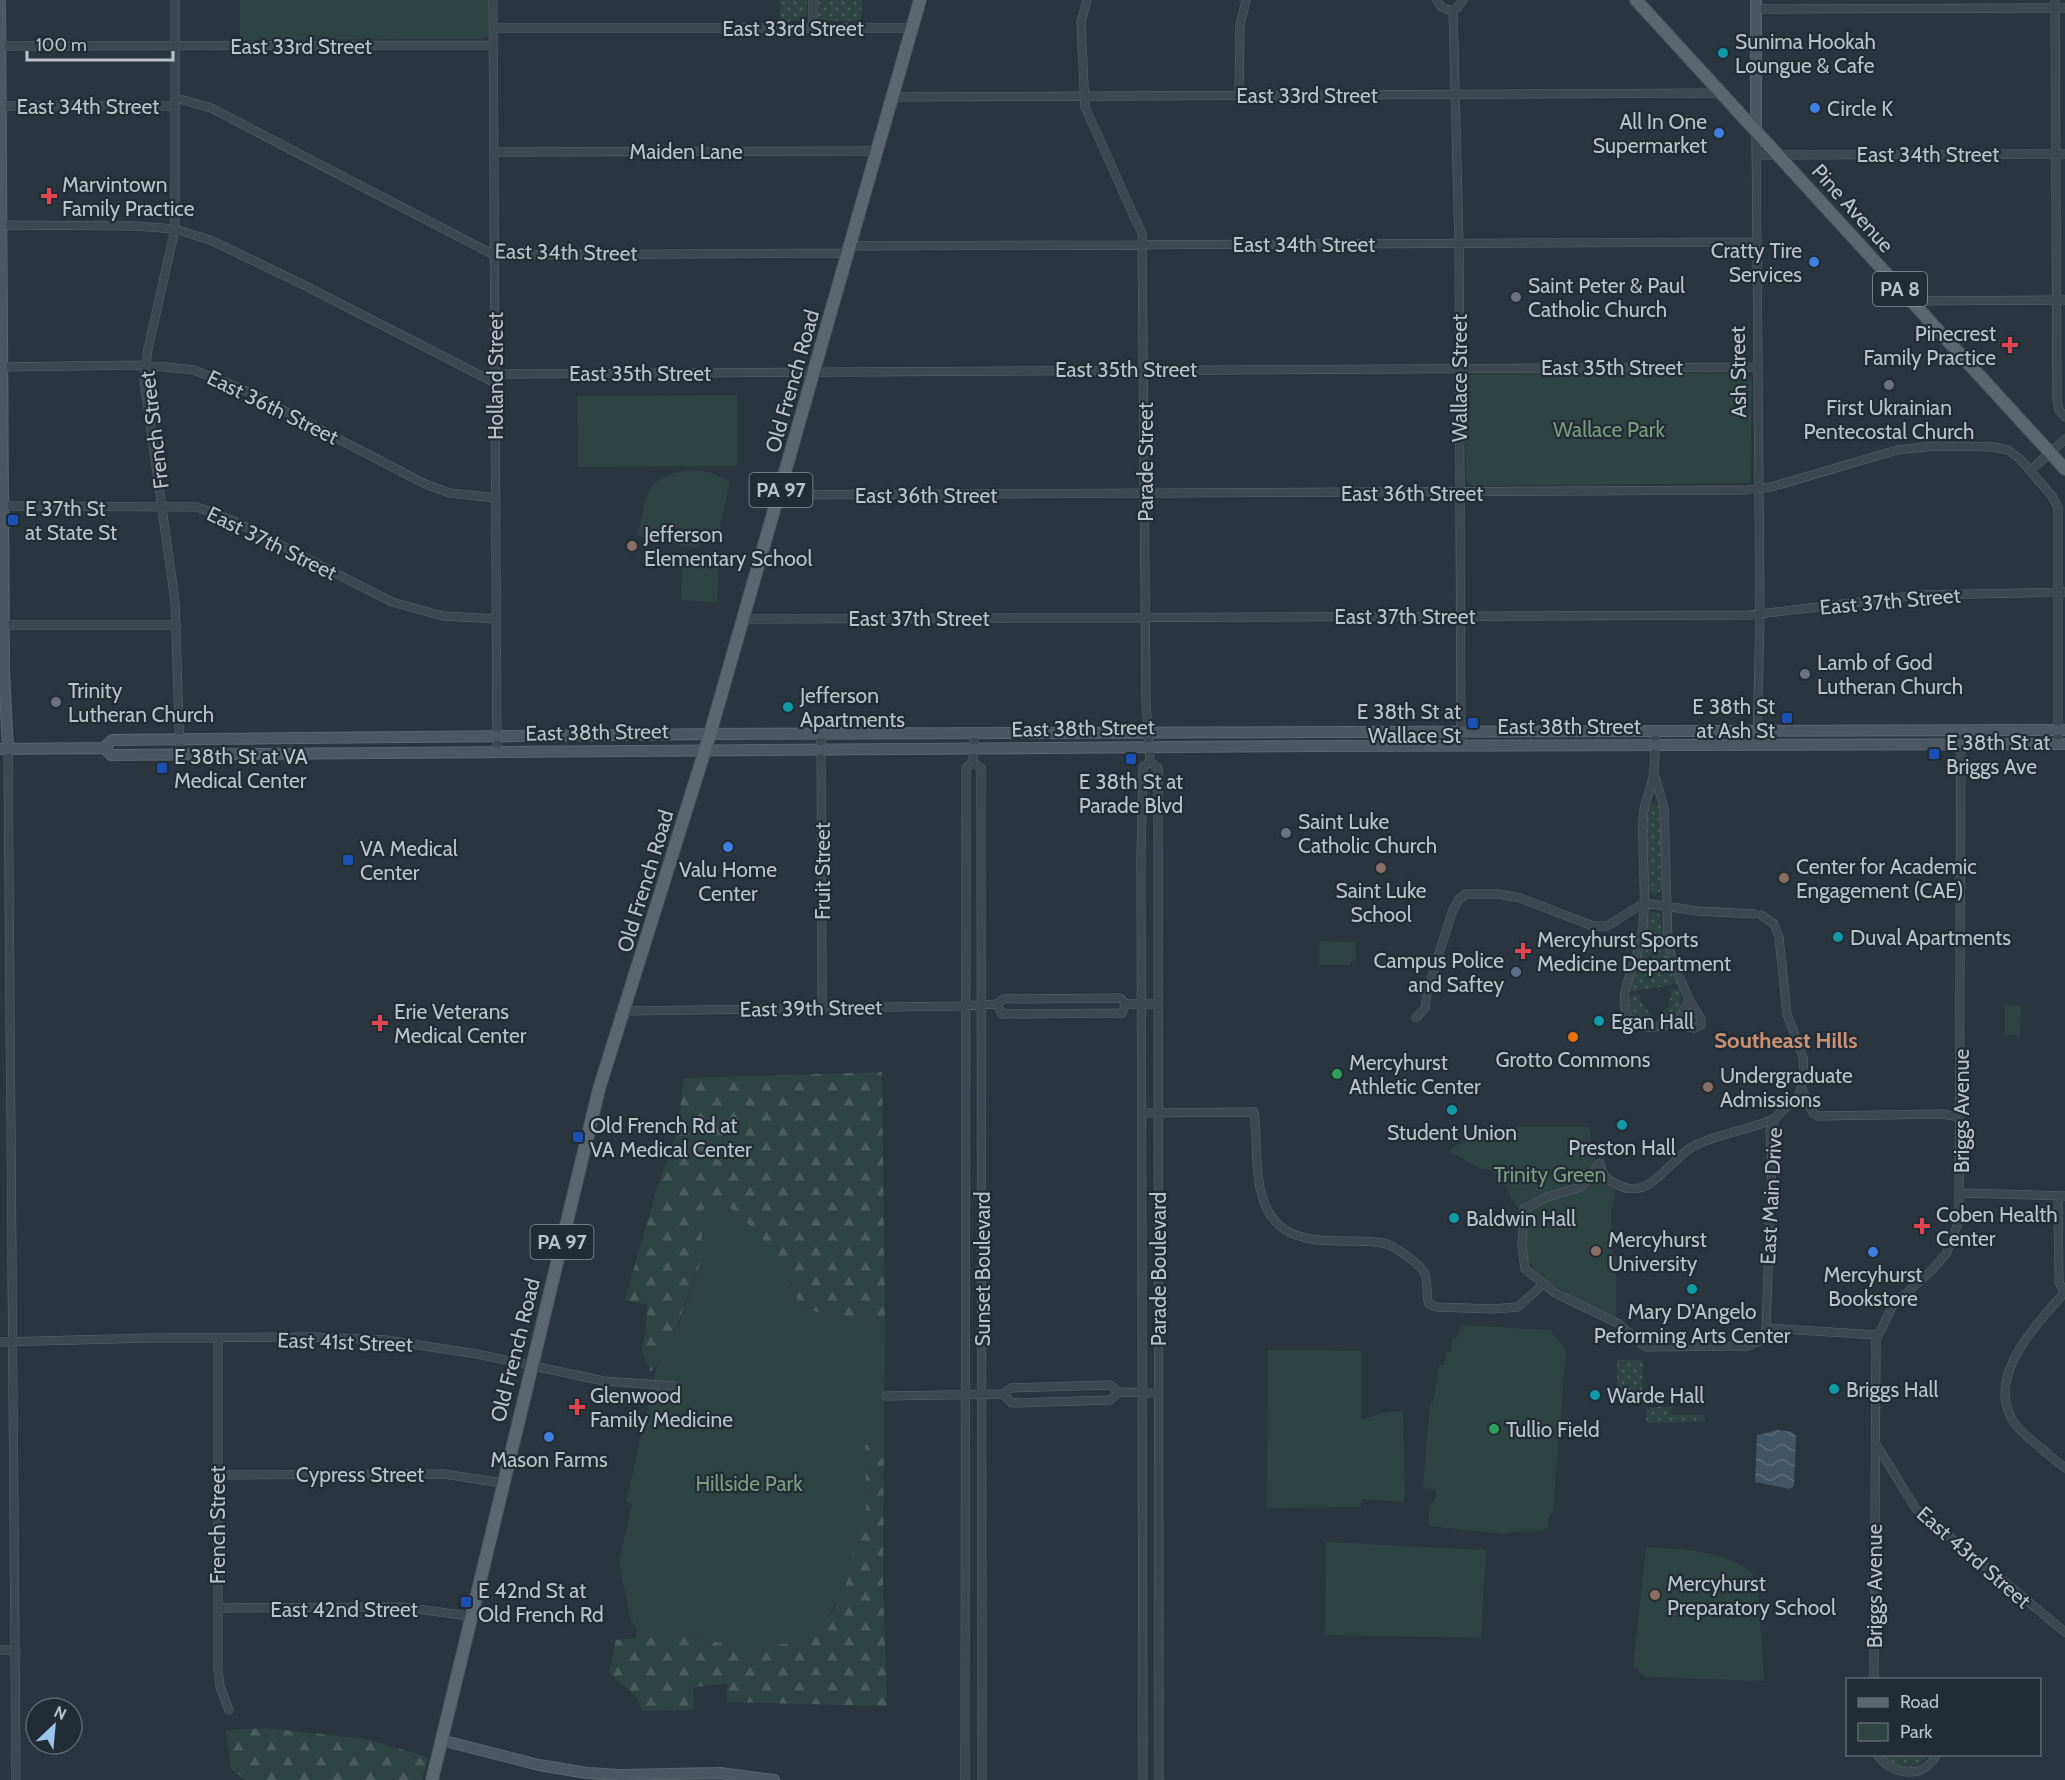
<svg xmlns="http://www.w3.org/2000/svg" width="2065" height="1780" font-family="Cabin,sans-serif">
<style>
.grass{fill:url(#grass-dots)}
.forest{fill:url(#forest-firs)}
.green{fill:#2e4442}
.water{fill:url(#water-waves)}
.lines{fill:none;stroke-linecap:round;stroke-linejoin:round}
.street-casing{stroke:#5b656d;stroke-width:9}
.secondary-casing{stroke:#5b656d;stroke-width:12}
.primary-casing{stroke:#475059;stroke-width:14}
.street{stroke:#3d4750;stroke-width:8}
.secondary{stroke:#4c5762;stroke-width:10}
.primary{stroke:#5c666f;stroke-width:12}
.culture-dot{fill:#0f9aa8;stroke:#222c35;stroke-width:2}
.shop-dot{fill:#3f7fe0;stroke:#222c35;stroke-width:2}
.health-dot{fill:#e0444e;stroke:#222c35;stroke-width:2}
.worship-dot{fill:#6b7280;stroke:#222c35;stroke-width:2}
.transit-dot{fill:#1a4fb4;stroke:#222c35;stroke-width:2}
.education-dot{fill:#8d6e63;stroke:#222c35;stroke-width:2}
.service-dot{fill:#5c6f8a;stroke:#222c35;stroke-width:2}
.food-dot{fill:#e8710a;stroke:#222c35;stroke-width:2}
.leisure-dot{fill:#2e9e5b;stroke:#222c35;stroke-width:2}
.labels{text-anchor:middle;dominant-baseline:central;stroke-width:4.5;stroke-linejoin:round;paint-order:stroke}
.shield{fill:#222c35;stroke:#8c959d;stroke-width:1.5}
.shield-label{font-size:20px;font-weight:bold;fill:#bac2ca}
.street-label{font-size:21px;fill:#bac2ca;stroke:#222c35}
.poi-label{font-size:21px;fill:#bac2ca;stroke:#222c35;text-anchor:start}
.park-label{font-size:21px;fill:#7b9d7f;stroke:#222c35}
.neighbourhood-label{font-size:22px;font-weight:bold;fill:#cb9074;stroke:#222c35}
</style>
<defs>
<pattern id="grass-dots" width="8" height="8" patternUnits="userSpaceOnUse" patternTransform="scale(1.5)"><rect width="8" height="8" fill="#2e4442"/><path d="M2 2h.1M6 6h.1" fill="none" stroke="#4a5d5c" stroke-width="1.8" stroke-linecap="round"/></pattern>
<pattern id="forest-firs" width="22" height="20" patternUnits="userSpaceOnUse" patternTransform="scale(1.5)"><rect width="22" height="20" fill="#2e4442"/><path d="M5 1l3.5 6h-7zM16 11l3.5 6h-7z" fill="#4a5d5c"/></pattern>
<pattern id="water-waves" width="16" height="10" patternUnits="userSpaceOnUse" patternTransform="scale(1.5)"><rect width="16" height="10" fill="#415567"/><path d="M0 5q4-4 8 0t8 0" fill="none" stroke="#5a6c7b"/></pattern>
</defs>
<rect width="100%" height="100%" fill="#29353f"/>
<path class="grass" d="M780,0H807L806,20L780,22Z
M818,0H862L861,21H821L818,16Z
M1653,804L1658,805L1661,811L1662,890L1654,896L1647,888L1646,813V808Z
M1651,912L1659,913L1664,938L1651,955L1638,964L1647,919Z
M1664,945L1669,965L1678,984L1629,992C1634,967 1650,963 1664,945Z
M1679,988C1683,1000 1682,1013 1671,1020L1658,1022V1018L1668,1007L1671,989Z
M1639,994C1641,1007 1652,1013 1653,1021L1637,1020L1631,1013L1628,997Z
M1617,1360H1643L1642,1394L1617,1393Z
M1652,1407H1671L1672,1415H1704L1705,1422L1646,1423V1410Z
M1884,1755H1929C1919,1770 1894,1773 1884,1755Z"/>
<path class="forest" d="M882,1072L885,1323C854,1321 825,1319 798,1303L791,1282L702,1211V1259L669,1347L651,1372L642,1353L648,1305L625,1300L659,1182L677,1133L684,1078Z
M865,1445L884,1446L883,1584L887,1706L727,1702V1684L693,1687L694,1710L642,1711L636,1697L609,1673L616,1640L672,1635L743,1646L804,1642L831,1614L848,1579L854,1532L866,1510Z
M266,1728L366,1739L428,1757L422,1780H246L231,1769L226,1730Z"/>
<path class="green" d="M240,0H488V36L483,39L240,40Z
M1746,373L1752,379L1751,479L1748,483L1478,486L1470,485L1466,480V378L1472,374Z
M737,395V466L578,467L577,396Z
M686,470L710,472L730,482L718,535L694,548L638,536C645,497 644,478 686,470Z
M682,565L719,566L717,602L681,600Z
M1320,941L1355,942L1356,961H1351L1350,965H1319Z
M2005,1005L2021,1006L2020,1035H2005Z
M1478,1127H1589L1598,1175L1616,1191L1611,1211L1612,1253L1616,1257V1317C1600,1314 1587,1305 1573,1297C1536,1276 1517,1266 1529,1217L1517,1207L1506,1187L1493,1171L1480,1168L1450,1152L1451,1148L1478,1133Z
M721,1201C757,1228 785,1259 798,1303C825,1319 854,1321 885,1323L884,1446L865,1445L866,1510L854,1532L852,1563L843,1595L835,1604L821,1632L804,1642L774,1645L743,1646L672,1635L636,1640L637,1630L629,1615L619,1561L632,1504L626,1502L657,1366L679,1324L702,1259V1211L709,1205Z
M1462,1325L1550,1330L1566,1350L1553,1511L1548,1519V1527C1533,1536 1520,1528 1504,1534L1429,1526V1506L1435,1500L1436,1491L1423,1486L1430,1403H1433L1439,1365H1444L1447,1351H1451L1452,1338H1456Z
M1268,1350L1361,1351V1420L1387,1412L1403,1411C1403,1424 1406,1498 1404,1502L1362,1499L1361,1507L1267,1508Z
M1326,1542L1486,1550L1481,1638L1325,1635Z
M1646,1547C1681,1549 1725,1550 1752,1573L1758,1591L1764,1681L1645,1677L1633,1666Z"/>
<path class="water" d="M1778,1430L1792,1432L1796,1436L1794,1486L1790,1489L1755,1482L1757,1435Z"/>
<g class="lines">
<defs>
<path id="street" d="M175,0V229L148,349L144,380L175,601L180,755
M493,0L497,752
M813,0V27
M1087,0L1081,22L1085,107L1142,234L1146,702L1150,762
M1437,0C1441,9 1448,12 1457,8L1463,0
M2055,0L2057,400L2059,410L2065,417
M1756,9L2065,8
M1453,10L1459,243L1461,746
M493,28H913
M0,46L494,45
M1239,95L1240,25L1246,0
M893,97L1721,93
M176,98L211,108L494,255L849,253
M0,106H176
M1756,132L1760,615L1757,744
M494,152L877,151
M1756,155L2065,154
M0,225L136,226L175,229L210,240L304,285L495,383
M851,246L1756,242
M1911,301L2065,300
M0,367L145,365L194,370L244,390L425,484L450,493L496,498
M495,374L1757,367
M2030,471L2065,439
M780,495L1747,490L1771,487L1897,450L1934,446L1994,447L2008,450L2020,459L2052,496L2058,508V744
M0,506L197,507L234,521L392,602L443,616L497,619
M744,619L1750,615L1919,595L2065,592
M1,625H177
M821,734L822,1007
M8,749L16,1780
M973,762L974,734
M1150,762L1158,768L1159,1780
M1654,773L1664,808L1668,942L1673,962L1689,999L1680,1019C1668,1027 1639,1033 1629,1018C1615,996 1636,966 1640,944C1649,902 1641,858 1643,816C1644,803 1650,793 1652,781C1656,765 1655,747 1655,731
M1126,1004H1158
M624,1011L958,1006L997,1004L1003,999L1120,998L1126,1004L1122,1013L1002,1014L997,1004
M1416,1018L1425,1008L1427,992L1452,912L1459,899L1466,894H1498L1520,898L1593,926H1607L1644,903L1698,911L1755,914
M1673,1024L1694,1028L1701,1025V1019L1689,999
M1802,1089L1813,1113L1818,1116L1942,1114L1960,1117
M1142,1113L1254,1112C1258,1140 1254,1172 1263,1199C1281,1255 1340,1236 1383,1243C1394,1245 1418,1263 1424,1272C1429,1281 1425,1294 1429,1304L1437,1307L1493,1309L1518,1307L1542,1285
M1600,1163L1581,1187L1547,1197L1524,1209L1522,1247L1525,1269L1555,1293L1619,1324L1645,1347L1748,1346L1761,1340L1766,1328L1772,1162L1770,1131L1776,1117L1799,1095L1804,1077L1803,1057L1787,1014L1779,937L1774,924L1761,915
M1600,1163C1602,1174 1606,1179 1616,1184C1649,1203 1668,1161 1692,1147C1718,1133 1749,1131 1775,1118
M1961,1193L2065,1196
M2058,1196L2059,1282L2065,1294
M2064,1293C2035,1326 1982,1380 2016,1425C2029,1441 2049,1454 2065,1468
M1766,1328L1878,1335
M218,1339V1668L220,1687L229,1710
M0,1342L151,1338L312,1337L386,1340L477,1354L604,1381L675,1386
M1110,1385L1119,1392L1110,1400L1012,1403L1003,1394L1011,1388Z
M1119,1392L1159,1393
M886,1396L1003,1394
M1876,1444L1916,1509L2065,1632
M217,1475L444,1474L502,1483
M218,1608L402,1607L469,1616
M0,1650H16
M1874,1680L1876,1340L1893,1305L1930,1272L1946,1254L1959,1221L1961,730
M1877,1754C1891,1776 1924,1780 1937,1754
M965,1780L966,768L973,762L981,768L982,1780
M1143,1780L1141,854L1143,767L1150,762"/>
<path id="secondary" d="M0,0L4,672L8,749
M1756,0V131
M2065,730L710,734L112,740L104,748L111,755L1312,746L2065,744
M0,749L104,748
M441,1740L539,1765L587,1773L620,1775L720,1773L774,1780"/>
<path id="primary" d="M1636,0L2065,469
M432,1780L599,1089L710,734L920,0"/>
</defs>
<use href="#street" class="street-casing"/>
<use href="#secondary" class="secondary-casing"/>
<use href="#primary" class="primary-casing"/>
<use href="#street" class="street"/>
<use href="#secondary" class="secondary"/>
<use href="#primary" class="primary"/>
</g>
<g class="culture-dot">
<circle cx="1723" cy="53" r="6"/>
<circle cx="788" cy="707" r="6"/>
<circle cx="1838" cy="937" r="6"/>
<circle cx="1599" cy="1021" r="6"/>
<circle cx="1452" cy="1110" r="6"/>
<circle cx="1622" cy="1125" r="6"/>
<circle cx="1454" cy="1218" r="6"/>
<circle cx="1692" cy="1289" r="6"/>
<circle cx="1834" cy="1389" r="6"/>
<circle cx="1595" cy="1395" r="6"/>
</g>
<g class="shop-dot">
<circle cx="1815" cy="108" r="6"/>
<circle cx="1719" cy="133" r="6"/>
<circle cx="1814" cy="262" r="6"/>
<circle cx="728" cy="847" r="6"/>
<circle cx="1873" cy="1252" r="6"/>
<circle cx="549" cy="1437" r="6"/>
</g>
<g class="health-dot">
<path d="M46 187h6v6h6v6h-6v6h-6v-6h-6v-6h6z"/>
<path d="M2007 336h6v6h6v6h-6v6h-6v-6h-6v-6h6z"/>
<path d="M1520 942h6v6h6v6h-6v6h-6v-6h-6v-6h6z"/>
<path d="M377 1014h6v6h6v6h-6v6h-6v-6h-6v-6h6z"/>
<path d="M1919 1217h6v6h6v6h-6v6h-6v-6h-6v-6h6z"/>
<path d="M574 1398h6v6h6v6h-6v6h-6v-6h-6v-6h6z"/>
</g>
<g class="worship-dot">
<circle cx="1516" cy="297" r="6"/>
<circle cx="1889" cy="385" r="6"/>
<circle cx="1805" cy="674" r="6"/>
<circle cx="56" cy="702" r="6"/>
<circle cx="1286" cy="833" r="6"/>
</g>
<g class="transit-dot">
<rect x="7" y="514" width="12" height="12" rx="3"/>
<rect x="1781" y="712" width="12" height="12" rx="3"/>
<rect x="1467" y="717" width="12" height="12" rx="3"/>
<rect x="1928" y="748" width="12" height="12" rx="3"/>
<rect x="1125" y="753" width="12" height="12" rx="3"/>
<rect x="156" y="762" width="12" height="12" rx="3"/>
<rect x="342" y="854" width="12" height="12" rx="3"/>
<rect x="572" y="1131" width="12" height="12" rx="3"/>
<rect x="460" y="1596" width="12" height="12" rx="3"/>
</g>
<g class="education-dot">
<circle cx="632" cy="546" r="6"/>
<circle cx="1381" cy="868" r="6"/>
<circle cx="1784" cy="878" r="6"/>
<circle cx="1708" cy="1087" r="6"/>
<circle cx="1596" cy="1251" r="6"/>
<circle cx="1655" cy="1595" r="6"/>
</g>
<circle class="service-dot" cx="1516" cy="972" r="6"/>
<circle class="food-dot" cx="1573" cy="1037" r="6"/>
<g class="leisure-dot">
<circle cx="1337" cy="1074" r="6"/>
<circle cx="1494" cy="1429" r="6"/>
</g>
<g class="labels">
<g class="shield">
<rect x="1873" y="272" width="54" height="34" rx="4.5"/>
<rect x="749.5" y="473" width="63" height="34" rx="4.5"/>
<rect x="530.5" y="1225" width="63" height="34" rx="4.5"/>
</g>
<g class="shield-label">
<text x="1900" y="289">PA 8</text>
<text x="781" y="490">PA 97</text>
<text x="562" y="1242">PA 97</text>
</g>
<g class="street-label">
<text x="793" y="28">East 33rd Street</text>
<text x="301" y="46">East 33rd Street</text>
<text x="1307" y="95">East 33rd Street</text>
<text x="88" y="106">East 34th Street</text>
<text x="686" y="151">Maiden Lane</text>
<text x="1928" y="154">East 34th Street</text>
<text transform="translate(1853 208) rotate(48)">Pine Avenue</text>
<text x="1304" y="244">East 34th Street</text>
<text transform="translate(566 252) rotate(1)">East 34th Street</text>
<text x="1612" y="367">East 35th Street</text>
<text x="1126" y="369">East 35th Street</text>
<text transform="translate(1738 372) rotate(-91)">Ash Street</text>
<text x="640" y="373">East 35th Street</text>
<text transform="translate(495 376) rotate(-90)">Holland Street</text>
<text transform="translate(1459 378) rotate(-90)">Wallace Street</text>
<text transform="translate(792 381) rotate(-74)">Old French Road</text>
<text transform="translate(273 407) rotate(26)">East 36th Street</text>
<text transform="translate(154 430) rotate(-97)">French Street</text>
<text transform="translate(1145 462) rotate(-90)">Parade Street</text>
<text x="1412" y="493">East 36th Street</text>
<text x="926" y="495">East 36th Street</text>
<text transform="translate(272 543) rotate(26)">East 37th Street</text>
<text transform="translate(1890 601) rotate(-5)">East 37th Street</text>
<text x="1405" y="616">East 37th Street</text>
<text x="919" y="618">East 37th Street</text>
<text x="1569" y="726">East 38th Street</text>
<text transform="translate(1083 728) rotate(-1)">East 38th Street</text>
<text transform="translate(597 732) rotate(-1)">East 38th Street</text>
<text transform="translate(822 871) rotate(-90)">Fruit Street</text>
<text transform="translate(645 881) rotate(-73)">Old French Road</text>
<text transform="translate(811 1008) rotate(-1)">East 39th Street</text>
<text transform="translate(1961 1111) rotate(-90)">Briggs Avenue</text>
<text transform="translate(1771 1196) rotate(-87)">East Main Drive</text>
<text transform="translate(982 1269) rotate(-90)">Sunset Boulevard</text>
<text transform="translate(1158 1269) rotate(-90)">Parade Boulevard</text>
<text transform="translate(345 1342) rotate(2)">East 41st Street</text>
<text transform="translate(515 1350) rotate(-76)">Old French Road</text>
<text x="360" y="1474">Cypress Street</text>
<text transform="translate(217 1525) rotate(-90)">French Street</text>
<text transform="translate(1974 1557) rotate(41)">East 43rd Street</text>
<text transform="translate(1874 1586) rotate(-90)">Briggs Avenue</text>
<text x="344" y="1609">East 42nd Street</text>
</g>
<g class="poi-label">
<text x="1735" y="41">Sunima Hookah<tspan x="1735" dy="24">Loungue &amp; Cafe</tspan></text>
<text x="1827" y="108">Circle K</text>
<text x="1707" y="121" text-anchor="end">All In One<tspan x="1707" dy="24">Supermarket</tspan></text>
<text x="62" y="184">Marvintown<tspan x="62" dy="24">Family Practice</tspan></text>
<text x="1802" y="250" text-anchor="end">Cratty Tire<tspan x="1802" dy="24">Services</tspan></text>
<text x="1528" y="285">Saint Peter &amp; Paul<tspan x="1528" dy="24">Catholic Church</tspan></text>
<text x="1996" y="333" text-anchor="end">Pinecrest<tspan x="1996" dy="24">Family Practice</tspan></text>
<text x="1889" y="407" text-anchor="middle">First Ukrainian<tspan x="1889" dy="24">Pentecostal Church</tspan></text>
<text x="25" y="508">E 37th St<tspan x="25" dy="24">at State St</tspan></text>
<text x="644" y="534">Jefferson<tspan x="644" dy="24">Elementary School</tspan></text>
<text x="1817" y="662">Lamb of God<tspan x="1817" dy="24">Lutheran Church</tspan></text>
<text x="68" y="690">Trinity<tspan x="68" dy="24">Lutheran Church</tspan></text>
<text x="800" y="695">Jefferson<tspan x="800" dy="24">Apartments</tspan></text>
<text x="1775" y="706" text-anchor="end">E 38th St<tspan x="1775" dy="24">at Ash St</tspan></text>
<text x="1461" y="711" text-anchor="end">E 38th St at<tspan x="1461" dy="24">Wallace St</tspan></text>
<text x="1946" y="742">E 38th St at<tspan x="1946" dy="24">Briggs Ave</tspan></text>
<text x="174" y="756">E 38th St at VA<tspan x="174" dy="24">Medical Center</tspan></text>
<text x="1131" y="781" text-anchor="middle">E 38th St at<tspan x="1131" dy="24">Parade Blvd</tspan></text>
<text x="1298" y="821">Saint Luke<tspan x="1298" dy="24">Catholic Church</tspan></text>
<text x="360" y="848">VA Medical<tspan x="360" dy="24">Center</tspan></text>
<text x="1796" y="866">Center for Academic<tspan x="1796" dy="24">Engagement (CAE)</tspan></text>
<text x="728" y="869" text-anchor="middle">Valu Home<tspan x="728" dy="24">Center</tspan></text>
<text x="1381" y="890" text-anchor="middle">Saint Luke<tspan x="1381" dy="24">School</tspan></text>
<text x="1850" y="937">Duval Apartments</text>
<text x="1537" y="939">Mercyhurst Sports<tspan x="1537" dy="24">Medicine Department</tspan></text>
<text x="1504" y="960" text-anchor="end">Campus Police<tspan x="1504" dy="24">and Saftey</tspan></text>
<text x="394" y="1011">Erie Veterans<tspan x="394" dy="24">Medical Center</tspan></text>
<text x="1611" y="1021">Egan Hall</text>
<text x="1573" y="1059" text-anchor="middle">Grotto Commons</text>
<text x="1349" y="1062">Mercyhurst<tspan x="1349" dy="24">Athletic Center</tspan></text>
<text x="1720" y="1075">Undergraduate<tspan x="1720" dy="24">Admissions</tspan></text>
<text x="590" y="1125">Old French Rd at<tspan x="590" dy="24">VA Medical Center</tspan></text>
<text x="1452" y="1132" text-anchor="middle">Student Union</text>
<text x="1622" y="1147" text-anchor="middle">Preston Hall</text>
<text x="1936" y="1214">Coben Health<tspan x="1936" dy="24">Center</tspan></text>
<text x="1466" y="1218">Baldwin Hall</text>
<text x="1608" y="1239">Mercyhurst<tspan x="1608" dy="24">University</tspan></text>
<text x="1873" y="1274" text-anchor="middle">Mercyhurst<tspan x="1873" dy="24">Bookstore</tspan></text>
<text x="1692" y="1311" text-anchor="middle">Mary D'Angelo<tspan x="1692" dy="24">Peforming Arts Center</tspan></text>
<text x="1846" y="1389">Briggs Hall</text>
<text x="590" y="1395">Glenwood<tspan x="590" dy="24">Family Medicine</tspan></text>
<text x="1607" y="1395">Warde Hall</text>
<text x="1506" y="1429">Tullio Field</text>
<text x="549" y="1459" text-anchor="middle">Mason Farms</text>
<text x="1667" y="1583">Mercyhurst<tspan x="1667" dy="24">Preparatory School</tspan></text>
<text x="478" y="1590">E 42nd St at<tspan x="478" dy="24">Old French Rd</tspan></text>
</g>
<g class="park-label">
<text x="1609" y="429">Wallace Park</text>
<text x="1550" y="1174">Trinity Green</text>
<text x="749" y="1483">Hillside Park</text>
</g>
<g class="neighbourhood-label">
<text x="1786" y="1040">Southeast Hills</text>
</g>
</g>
<rect x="1846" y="1678" width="195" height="78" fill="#222c35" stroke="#5f6871" stroke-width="1.5"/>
<rect x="1858" y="1698" width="30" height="9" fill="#5c666f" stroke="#5f6871" stroke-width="1.5"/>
<text x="1900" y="1708" font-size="18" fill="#bac2ca">Road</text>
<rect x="1858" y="1723" width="30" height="18" fill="#2e4442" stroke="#5f6871" stroke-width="1.5"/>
<text x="1900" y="1738" font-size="18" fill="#bac2ca">Park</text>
<g transform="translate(54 1726) rotate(26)"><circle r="28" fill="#222c35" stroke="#5f6871" stroke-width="1.5"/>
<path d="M0-4.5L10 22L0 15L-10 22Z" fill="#9bc4ee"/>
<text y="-9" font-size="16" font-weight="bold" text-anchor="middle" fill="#bac2ca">N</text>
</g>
<path d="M27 51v9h146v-9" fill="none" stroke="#bac2ca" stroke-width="3"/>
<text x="36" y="51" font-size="18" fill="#bac2ca" stroke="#222c35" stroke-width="4.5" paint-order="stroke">100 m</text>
</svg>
